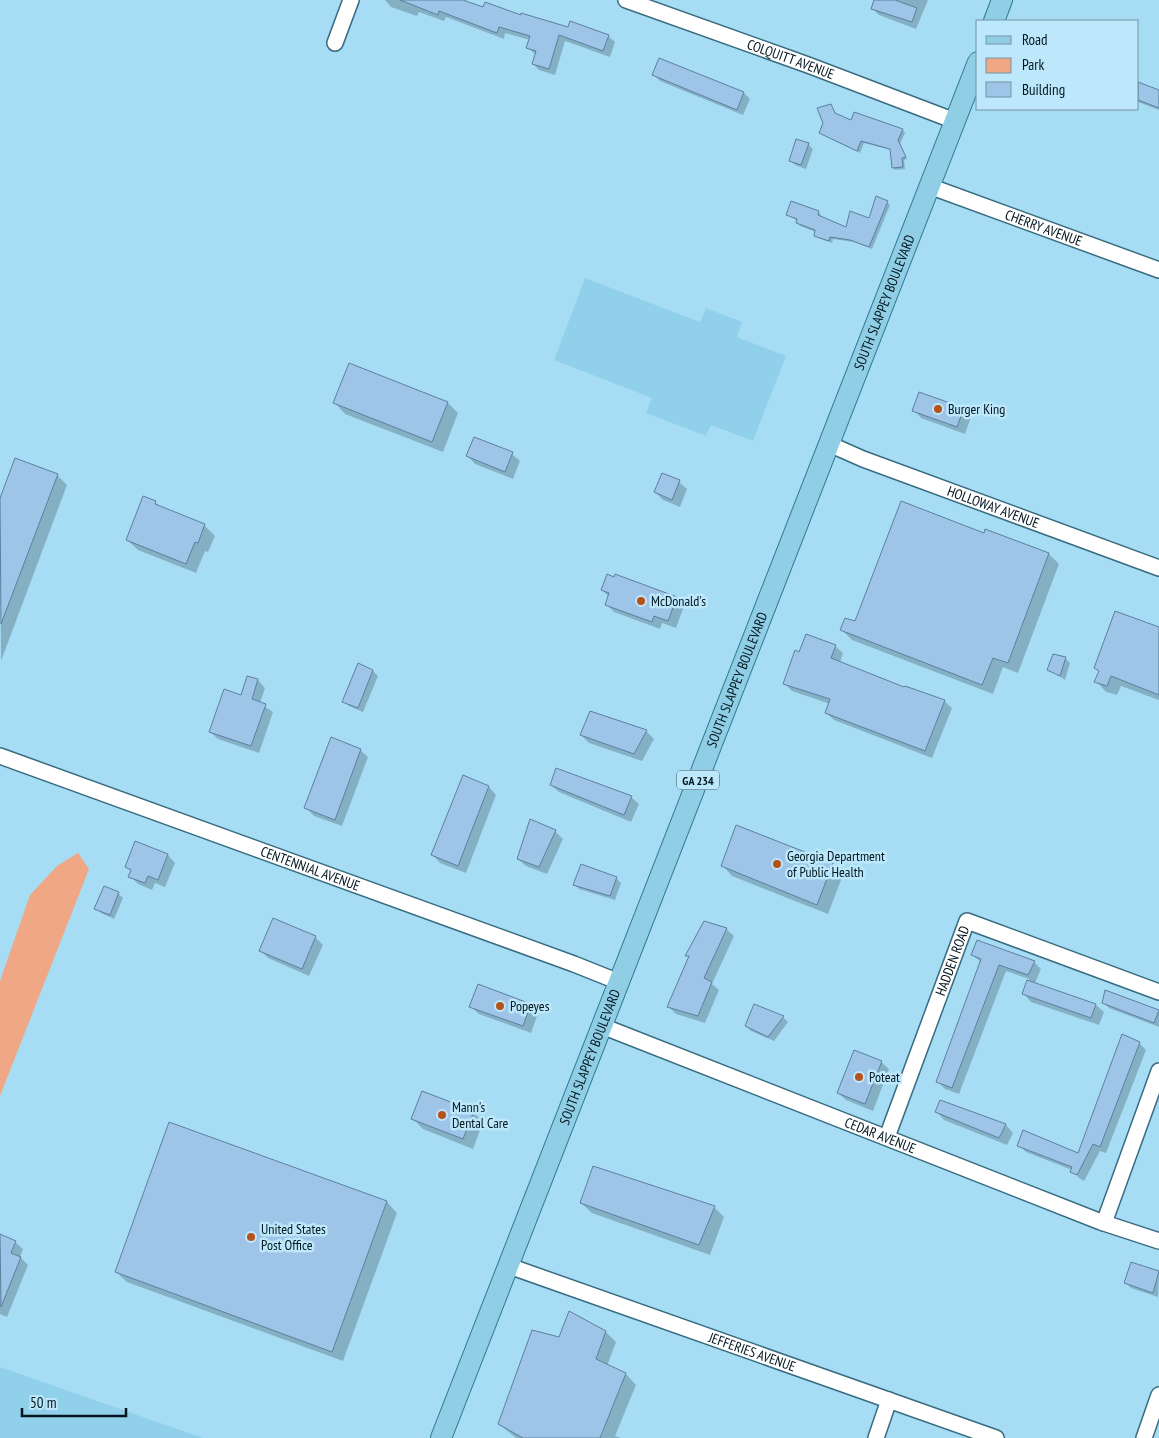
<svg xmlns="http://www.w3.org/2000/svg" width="1159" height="1438" font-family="'PT Sans Narrow',sans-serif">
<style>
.built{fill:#91d0ea}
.green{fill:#efa786}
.shadow{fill:#0003}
.building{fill:#9ec5e7;stroke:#5b7f9f}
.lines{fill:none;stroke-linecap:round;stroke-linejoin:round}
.minor-casing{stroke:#386c80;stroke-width:18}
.major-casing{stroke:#2e7994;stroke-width:22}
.minor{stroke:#fff;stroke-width:15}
.major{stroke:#8fcee5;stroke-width:20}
.poi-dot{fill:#b5521a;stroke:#bde8fb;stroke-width:2}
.labels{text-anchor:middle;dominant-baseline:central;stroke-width:5;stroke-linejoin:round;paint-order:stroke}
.shield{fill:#bde8fb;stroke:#3a5560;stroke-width:1}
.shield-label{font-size:12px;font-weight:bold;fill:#02161e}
.street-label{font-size:14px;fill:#02161e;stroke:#bde8fb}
.poi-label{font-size:14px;fill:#02161e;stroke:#bde8fb;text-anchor:start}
</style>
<rect width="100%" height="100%" fill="#a7ddf4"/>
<path class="built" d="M585,278L700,322L706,308L742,322L737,337L786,356L753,441L711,425L706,436L646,413L652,398L554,360Z
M0,1367L203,1438H0Z"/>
<path class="green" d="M78,853L89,869L0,1096V981L30,895L57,866Z"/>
<path class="shadow" d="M385,0H457L484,9L608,36L615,42L610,57L565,41L555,75L539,70L533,64L536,55L528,48L530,40L505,33L504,39L446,17L444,21L419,12L417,16L391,7Z
M876,0H928L916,29L879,15L872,8Z
M654,75L744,93L750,99L743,115L660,81Z
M1138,83L1159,91V110L1138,102Z
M831,105L837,115L852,122L854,114L903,130L905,133L900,144L907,159L904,160L905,169L895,170L893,167L891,150L864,143L860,153L823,135L821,133Z
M808,144L813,149L806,169L795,165L790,160Z
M887,202L890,205L872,249L854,242L833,239L832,243L818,238L815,235L816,232L800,226L798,221L787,215L818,212L821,215L820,218L847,229L870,219Z
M350,365L448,403L458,413L443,452L345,414L335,403Z
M963,409L971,417L965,434L921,418L914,410Z
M474,439L512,454L520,461L513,479L475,464L468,456Z
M16,459L57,475L67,485L1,661L0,501Z
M679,482L687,489L680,507L663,500L655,492Z
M155,502L161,508L204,525L215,536L208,552L205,551L196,573L138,550L127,540Z
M986,530L1049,554L1059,564L1018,673L1003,667L993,694L852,640L842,630L855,623L985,534Z
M602,590L676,598L684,606L676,628L662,623L660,629L614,612L606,604L609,597Z
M1159,629V700L1121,686L1117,695L1106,692L1096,681L1100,672L1096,668Z
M835,646L843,653L840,662L905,689L944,701L952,708L932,758L834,720L826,713L830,704L792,691L785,684L800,653Z
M1053,655L1066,659L1070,663L1065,680L1048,669Z
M373,671L378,676L363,712L349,706L344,702Z
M248,677L258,680L265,688L260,703L273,712L259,753L218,739L210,732L242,697Z
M591,712L646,731L654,739L642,761L589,743L581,735Z
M360,750L368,757L342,826L314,816L306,808Z
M464,777L489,787L496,795L466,873L440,863L433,855Z
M551,785L631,797L639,804L631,822L559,792Z
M555,831L563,839L547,874L526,866L518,859Z
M168,855L175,863L165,887L155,883L152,890L138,884L130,876L132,872L126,867Z
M722,865H832L843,875L828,914L732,876Z
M616,878L621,883L615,900L579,889L574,884Z
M118,893L123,898L114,919L101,913L96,908Z
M726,929L734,936L712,984L719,990L705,1023L676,1014L668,1006L690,958L687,955Z
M315,937L323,945L309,976L268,958L260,950Z
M972,955L1034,962L1041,969L1035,983L1096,1005L1104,1012L1099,1025L1031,1002L1024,994L1029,979L1006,971L959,1094L945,1089L938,1082L981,962Z
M479,986L531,1006L538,1013L531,1033L479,1014L471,1007Z
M1106,991L1159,1011V1027L1109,1008L1104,1003Z
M783,1017L788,1022L774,1041L751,1031L746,1026Z
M1139,1043L1146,1050L1106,1153L1100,1151L1084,1181L1079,1178L1072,1170L1026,1152L1019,1145L1078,1154Z
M881,1062L889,1069L873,1111L846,1100L838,1093Z
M941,1102L1006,1125L1013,1133L1007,1145L944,1120L937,1112Z
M473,1112L483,1122L473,1149L423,1129L413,1119Z
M170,1124L387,1202L397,1213L343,1361L127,1282L116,1272Z
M581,1203L714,1207L724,1217L710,1255L592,1213Z
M0,1236L15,1242L23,1249L20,1257L28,1265L7,1317L0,1314Z
M1132,1264L1159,1273L1158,1297L1131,1288L1126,1283Z
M606,1332L616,1342L607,1366L626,1374L636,1385L615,1436L621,1438H516L499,1424L560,1339Z"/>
<path class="building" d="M400,0H463L483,7L485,2L521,15V13L568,27L570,21L609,35L603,51L559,35L549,69L532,64L536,51L526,48L530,36L499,27L497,33L439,11L438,15Z
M874,0H895L917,8L912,22L871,9Z
M659,58L744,92L737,110L652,75Z
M1138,82L1159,90V108L1138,100Z
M831,104L835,113L851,120L854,112L903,129L898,140L906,157L902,158L903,167L892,168L890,149L861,141L857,151L819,133L823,123L817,108Z
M796,139L809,143L801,165L789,161Z
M876,196L888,201L869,247L850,240L830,237L829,241L814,236L815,230L796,223L797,219L786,215L791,201L819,211L818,215L846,227L850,211L869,218Z
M349,363L448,402L432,442L333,403Z
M919,392L964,408L957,427L912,411Z
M474,437L513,452L505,472L466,456Z
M15,458L58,474L1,624L0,498Z
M662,473L680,480L672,500L654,492Z
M143,496L156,501L155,504L205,524L198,543L195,542L186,564L126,540Z
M901,501L984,533L985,529L1049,553L1008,663L993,658L982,685L840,630L845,618L855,621Z
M607,574L614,577L615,574L677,597L668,621L654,616L652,622L605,605L609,593L601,590Z
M1115,611L1159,627V695L1111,676L1107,686L1094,682L1099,671L1094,668Z
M806,634L836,645L831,658L904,687L905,686L945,700L925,751L825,713L830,699L783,684L795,650L799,652Z
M1053,654L1066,657L1060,676L1047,670Z
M358,663L373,670L358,708L342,702Z
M247,676L258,679L252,699L266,704L251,746L209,732L224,689L241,695Z
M590,711L647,730L634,754L580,735Z
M331,737L361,749L335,820L304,808Z
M556,768L632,796L624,815L550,785Z
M463,775L489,786L458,866L431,855Z
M530,819L556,830L539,867L517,859Z
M736,825L833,863L817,905L721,866Z
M135,841L168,854L158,880L148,876L145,883L128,877L131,870L125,867Z
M581,864L617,877L610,896L573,885Z
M104,886L119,892L110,915L94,909Z
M273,918L316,936L302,969L259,951Z
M704,921L727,928L704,978L712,982L698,1016L667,1007L689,956H685Z
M977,940L1035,961L1028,975L999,965L952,1088L936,1082L981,959L971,955Z
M1027,980L1096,1004L1091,1018L1022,994Z
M478,984L531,1004L523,1026L469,1007Z
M1105,990L1159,1010L1154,1023L1102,1003Z
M754,1004L784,1016L768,1037L745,1026Z
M1122,1034L1140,1042L1100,1147L1093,1144L1077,1175L1070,1172L1072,1167L1017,1146L1023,1130L1078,1153Z
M854,1050L882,1061L865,1104L837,1093Z
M422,1091L474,1111L463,1139L411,1119Z
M940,1100L1006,1124L999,1138L935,1112Z
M169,1122L387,1201L332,1352L115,1272Z
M593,1166L715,1206L699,1245L580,1203Z
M0,1234L16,1241L11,1253L21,1257L1,1307Z
M1131,1262L1159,1271L1153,1293L1124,1283Z
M569,1311L606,1331L596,1359L626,1373L600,1438H523L498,1424L532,1330L559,1337Z"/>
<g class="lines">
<defs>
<g id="minor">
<path id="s1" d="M626,0L808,65L955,121"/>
<path d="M335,43L351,0"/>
<path id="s2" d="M929,186L1159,270"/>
<path id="s3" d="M829,444L863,459L1159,568"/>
<path id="s4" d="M0,756L574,964L619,982"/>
<path id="s5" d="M602,1026L1101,1222L1159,1241"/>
<path id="s6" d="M887,1137L967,921L1159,992"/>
<path d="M1104,1223L1159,1071"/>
<path id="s7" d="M509,1266L996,1438"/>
<path d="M876,1438L889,1400"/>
<path d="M1144,1438L1159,1395"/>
</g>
<g id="major">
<path d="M994,21L1002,0"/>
<path id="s8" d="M441,1438L978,62"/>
</g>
</defs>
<use href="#minor" class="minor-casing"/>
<use href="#major" class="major-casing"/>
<use href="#minor" class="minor"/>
<use href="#major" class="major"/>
</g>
<g class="poi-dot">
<circle cx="938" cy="409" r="5"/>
<circle cx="641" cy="601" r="5"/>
<circle cx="777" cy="864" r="5"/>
<circle cx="500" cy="1006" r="5"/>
<circle cx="859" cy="1077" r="5"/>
<circle cx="442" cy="1115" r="5"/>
<circle cx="251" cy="1237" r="5"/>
</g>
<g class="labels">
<rect class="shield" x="677" y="770.5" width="42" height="19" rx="4"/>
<g class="shield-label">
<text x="698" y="780">GA 234</text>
</g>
<g class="street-label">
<text stroke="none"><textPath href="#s1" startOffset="175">COLQUITT AVENUE</textPath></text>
<text stroke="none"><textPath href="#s2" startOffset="122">CHERRY AVENUE</textPath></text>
<text stroke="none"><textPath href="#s8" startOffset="1219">SOUTH SLAPPEY BOULEVARD</textPath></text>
<text stroke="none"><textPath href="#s3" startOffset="176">HOLLOWAY AVENUE</textPath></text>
<text stroke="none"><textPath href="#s8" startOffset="814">SOUTH SLAPPEY BOULEVARD</textPath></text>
<text stroke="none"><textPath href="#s4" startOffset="330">CENTENNIAL AVENUE</textPath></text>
<text stroke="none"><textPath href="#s6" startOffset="188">HADDEN ROAD</textPath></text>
<text stroke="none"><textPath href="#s8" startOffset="409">SOUTH SLAPPEY BOULEVARD</textPath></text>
<text stroke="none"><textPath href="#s5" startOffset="299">CEDAR AVENUE</textPath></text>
<text stroke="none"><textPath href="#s7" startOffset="258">JEFFERIES AVENUE</textPath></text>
</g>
<g class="poi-label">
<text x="948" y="409">Burger King</text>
<text x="651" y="601">McDonald's</text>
<text x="787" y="856">Georgia Department<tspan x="787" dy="16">of Public Health</tspan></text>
<text x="510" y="1006">Popeyes</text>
<text x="869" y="1077">Poteat</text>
<text x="452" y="1107">Mann's<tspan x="452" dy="16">Dental Care</tspan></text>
<text x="261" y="1229">United States<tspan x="261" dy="16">Post Office</tspan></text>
</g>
</g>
<rect x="976" y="20" width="162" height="90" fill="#bde8fb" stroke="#7294a3"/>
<rect x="986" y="36" width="25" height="8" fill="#8fcee5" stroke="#7294a3"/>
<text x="1022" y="45" font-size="15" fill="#02161e">Road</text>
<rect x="986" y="58" width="25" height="15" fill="#efa786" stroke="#7294a3"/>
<text x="1022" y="70" font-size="15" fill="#02161e">Park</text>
<rect x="986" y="82" width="25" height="15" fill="#9ec5e7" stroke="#7294a3"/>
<text x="1022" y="95" font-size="15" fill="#02161e">Building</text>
<path d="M22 1408v8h104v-8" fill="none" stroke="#02161e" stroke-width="2.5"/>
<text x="30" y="1408" font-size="15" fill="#02161e" stroke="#bde8fb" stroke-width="4" paint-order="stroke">50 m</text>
</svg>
